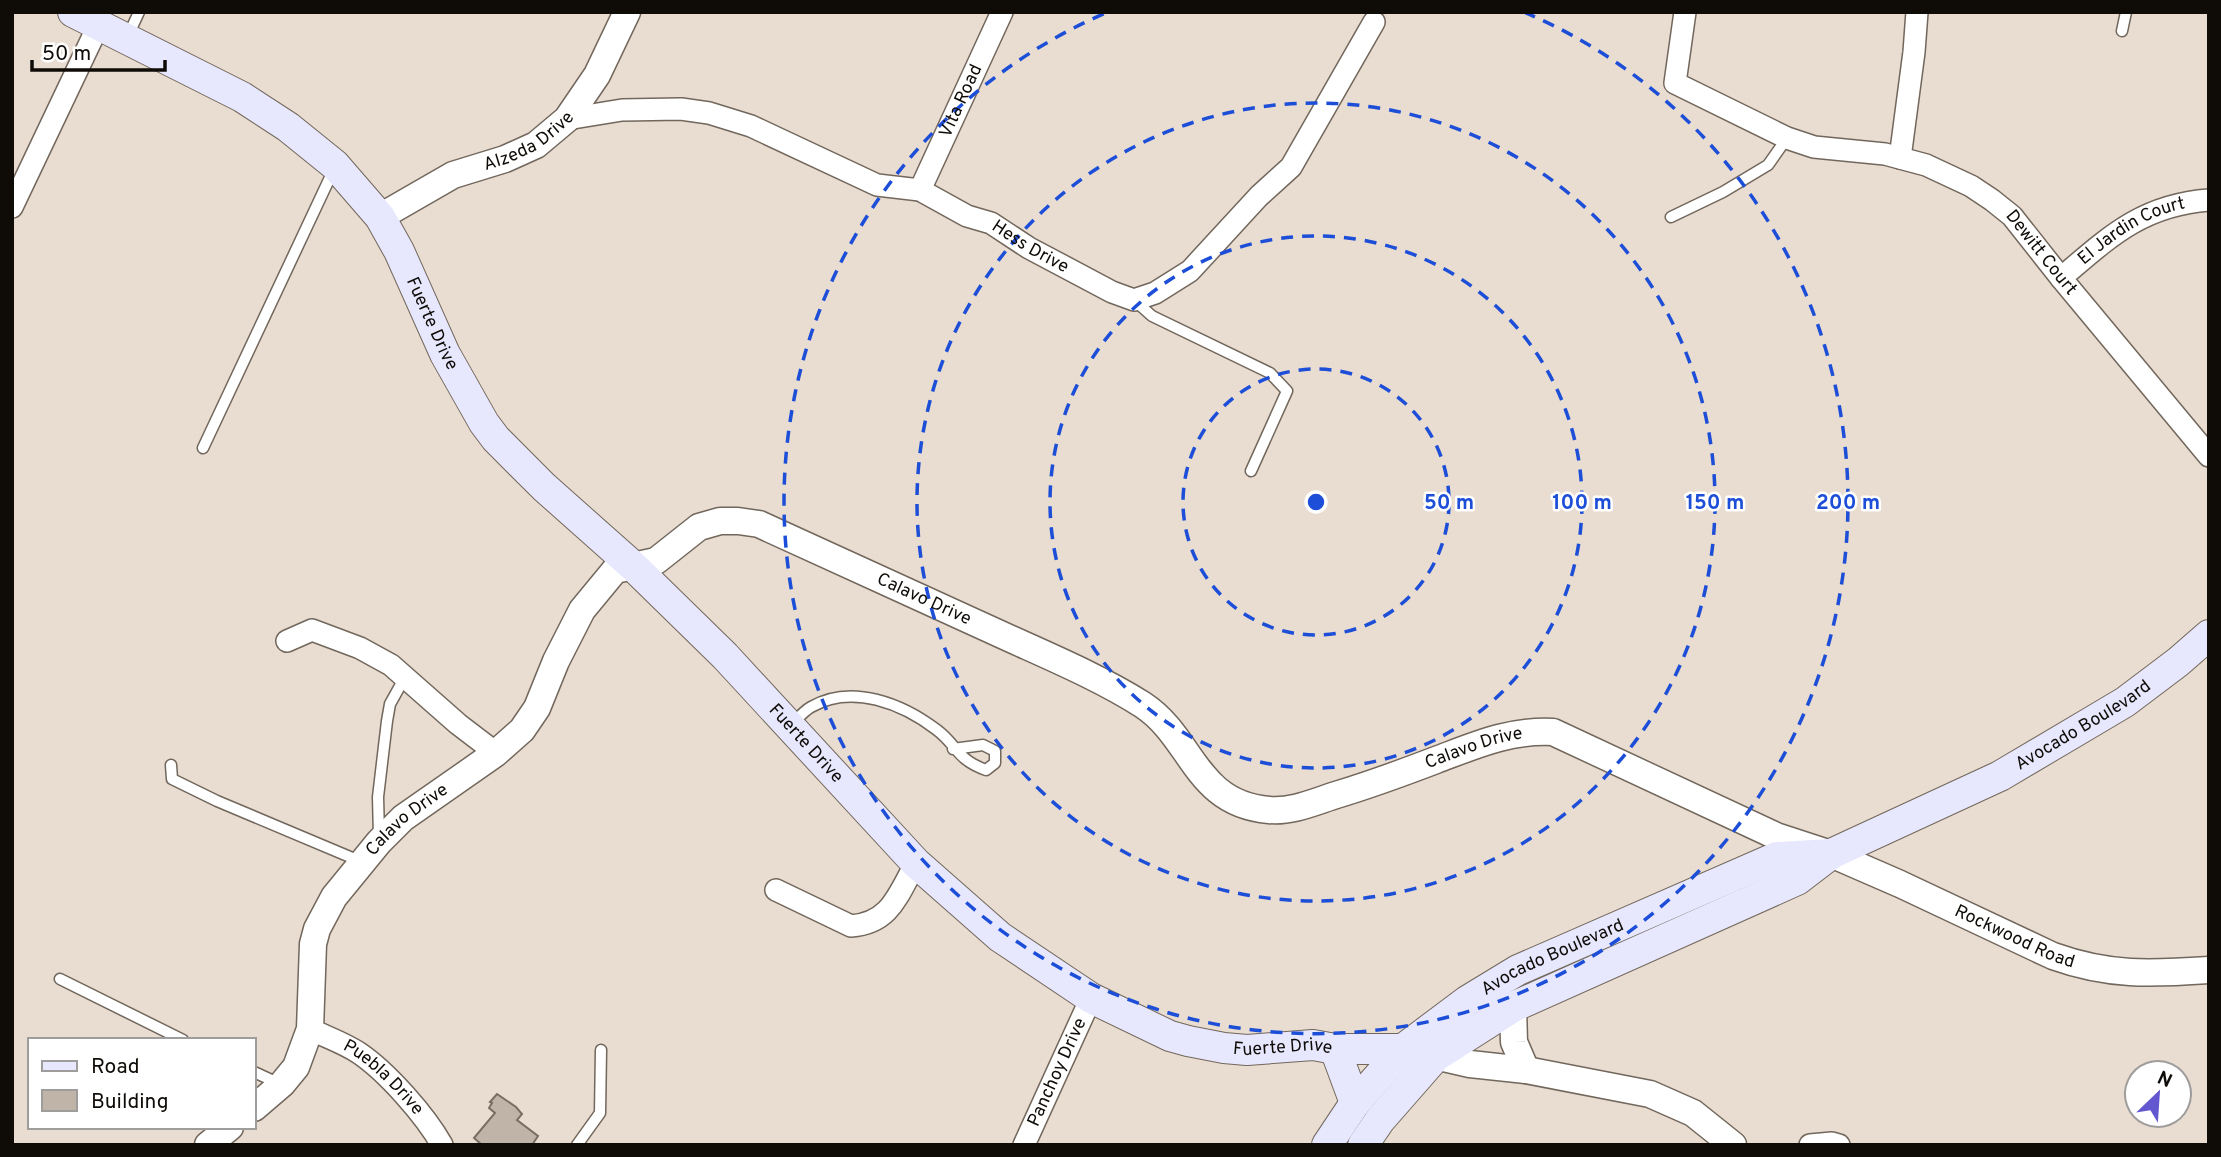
<svg xmlns="http://www.w3.org/2000/svg" width="2221" height="1157" font-family="Overpass,sans-serif">
<style>
.building{fill:#c0b4a8;stroke:#796e63;stroke-width:2}
.lines{fill:none;stroke-linecap:round;stroke-linejoin:round}
.service-casing{stroke:#72675c;stroke-width:13}
.minor-casing{stroke:#72675c;stroke-width:24}
.tertiary-casing{stroke:#72675c;stroke-width:29}
.secondary-casing{stroke:#72675c;stroke-width:32}
.service{stroke:#fff;stroke-width:10}
.minor{stroke:#fff;stroke-width:21}
.tertiary{stroke:#fff;stroke-width:26}
.secondary{stroke:#e7e8fe;stroke-width:30}
.ring{fill:none;stroke:#1d4ed8;stroke-width:3.5;stroke-dasharray:12 9}
.labels{text-anchor:middle;dominant-baseline:central;stroke-width:5;stroke-linejoin:round;paint-order:stroke}
.street-label{font-size:18px;fill:#0f0b07;stroke:#fff}
.centre{fill:#1d4ed8;stroke:#fff;stroke-width:3.5}
.ring-label{font-size:21px;text-anchor:middle;font-weight:bold;fill:#1d4ed8;stroke:#fff;stroke-width:5;stroke-linejoin:round;paint-order:stroke}
</style>
<rect width="100%" height="100%" fill="#e9dcd0"/>
<path class="building" d="M497,1094L516,1107L522,1114L517,1120L538,1136L532,1145H482L474,1138L495,1113L489,1108L492,1103L490,1102Z"/>
<g class="lines">
<defs>
<path id="service" d="M2122,31L2126,12
M127,38L139,12
M1671,217L1723,192L1768,165L1787,138
M1134,300L1152,316L1270,373L1287,391L1251,471
M203,448L334,169
M791,725C797,719 804,711 811,707C852,683 903,704 937,730C958,746 956,759 986,770L995,763V751L983,745L953,749
M171,765L172,779L217,801L362,862
M379,836L378,797L387,721L390,704L405,677
M60,979L183,1040
M254,1072L280,1084
M577,1145L600,1113L601,1050"/>
<g id="minor">
<path id="s1" d="M1685,12L1675,83L1787,138L1814,147L1885,154L1926,165L1971,186L1992,200L2012,216L2061,278L2209,456"/>
<path id="s2" d="M567,119L622,110L681,109L709,113L751,126L877,185L920,190L967,216L991,223L1029,248L1112,292L1134,300L1155,293L1190,271L1259,196L1291,167L1374,22"/>
<path d="M1900,158L1914,52L1917,12"/>
<path id="s3" d="M920,190L1002,12"/>
<path d="M12,207L99,24"/>
<path id="s4" d="M2061,278C2109,237 2142,205 2209,200"/>
<path d="M287,641L312,630L360,648L391,665L458,724L496,753"/>
<path d="M776,890L851,926C891,923 898,894 916,863"/>
<path id="s5" d="M310,1029C326,1037 344,1043 359,1053C387,1072 425,1115 442,1145"/>
<path id="s6" d="M1024,1145L1091,998"/>
<path d="M1810,1145L1832,1143L1839,1145"/>
</g>
<g id="tertiary">
<path id="s7" d="M380,217L453,175L505,159L536,145L567,119L597,75L627,12"/>
<path d="M1513,1007L1514,1042L1526,1070"/>
<path d="M1422,1053L1470,1064L1526,1070L1650,1094L1693,1113L1733,1145"/>
<path id="s8" d="M254,1108L282,1084L296,1067L310,1029L313,944L317,929L334,897L379,842L403,818L496,753L522,730L537,708L556,661L582,610L615,570L656,561L699,527L720,521H738L759,524C839,561 920,597 1000,634C1048,656 1099,677 1143,705C1193,738 1195,804 1269,810C1292,812 1314,802 1336,795C1369,785 1402,773 1436,760C1476,745 1509,730 1553,732L1776,836L1831,854L1900,884L2053,956C2109,976 2150,974 2209,970"/>
<path d="M208,1145L230,1127"/>
</g>
<g id="secondary">
<path id="s9" d="M73,12L242,97L288,127L335,165L380,217L399,251L445,354L484,423L496,439L544,487L634,567L725,656L916,863L1000,937L1091,998L1170,1036L1188,1041L1224,1048L1247,1050L1313,1045L1335,1049H1403"/>
<path d="M1335,1049L1355,1103"/>
<path id="s10" d="M1327,1145L1355,1103L1403,1049L1467,1001L1518,970L1777,857L1831,854"/>
<path id="s11" d="M1363,1145L1380,1120L1436,1056L1513,1007L1797,880L1831,854L2000,776L2093,721L2125,702L2178,662L2209,635"/>
</g>
</defs>
<use href="#service" class="service-casing"/>
<use href="#minor" class="minor-casing"/>
<use href="#tertiary" class="tertiary-casing"/>
<use href="#secondary" class="secondary-casing"/>
<use href="#service" class="service"/>
<use href="#minor" class="minor"/>
<use href="#tertiary" class="tertiary"/>
<use href="#secondary" class="secondary"/>
</g>
<g class="ring">
<circle cx="1316" cy="502" r="133"/>
<circle cx="1316" cy="502" r="266"/>
<circle cx="1316" cy="502" r="399"/>
<path d="M1524 12A532 532 0 1 1 1108 12"/>
</g>
<g class="labels">
<g class="street-label">
<text stroke="none"><textPath href="#s3" startOffset="98">Vita Road</textPath></text>
<text stroke="none"><textPath href="#s7" startOffset="168">Alzeda Drive</textPath></text>
<text stroke="none"><textPath href="#s4" startOffset="86">El Jardin Court</textPath></text>
<text stroke="none"><textPath href="#s2" startOffset="494">Hess Drive</textPath></text>
<text stroke="none"><textPath href="#s1" startOffset="486">Dewitt Court</textPath></text>
<text stroke="none"><textPath href="#s9" startOffset="492">Fuerte Drive</textPath></text>
<text stroke="none"><textPath href="#s8" startOffset="1015">Calavo Drive</textPath></text>
<text stroke="none"><textPath href="#s11" startOffset="844">Avocado Boulevard</textPath></text>
<text stroke="none"><textPath href="#s9" startOffset="1059">Fuerte Drive</textPath></text>
<text stroke="none"><textPath href="#s8" startOffset="1643">Calavo Drive</textPath></text>
<text stroke="none"><textPath href="#s8" startOffset="343">Calavo Drive</textPath></text>
<text stroke="none"><textPath href="#s8" startOffset="2230">Rockwood Road</textPath></text>
<text stroke="none"><textPath href="#s10" startOffset="299">Avocado Boulevard</textPath></text>
<text stroke="none"><textPath href="#s9" startOffset="1645">Fuerte Drive</textPath></text>
<text stroke="none"><textPath href="#s6" startOffset="80">Panchoy Drive</textPath></text>
<text stroke="none"><textPath href="#s5" startOffset="89">Puebla Drive</textPath></text>
</g>
</g>
<circle cx="1316" cy="502" r="10" class="centre"/>
<g class="ring-label">
<text x="1449" y="509">50 m</text>
<text x="1582" y="509">100 m</text>
<text x="1715" y="509">150 m</text>
<text x="1848" y="509">200 m</text>
</g>
<rect width="2221" height="1157" fill="none" stroke="#0f0b07" stroke-width="28"/>
<rect x="28" y="1038" width="228" height="91" fill="#ffffff" stroke="#9f9d9c" stroke-width="2"/>
<rect x="42" y="1061" width="35" height="10" fill="#e7e8fe" stroke="#9f9d9c" stroke-width="2"/>
<text x="91" y="1073" font-size="21" fill="#0f0b07">Road</text>
<rect x="42" y="1090" width="35" height="21" fill="#c0b4a8" stroke="#9f9d9c" stroke-width="2"/>
<text x="91" y="1108" font-size="21" fill="#0f0b07">Building</text>
<g transform="translate(2158 1094) rotate(25)"><circle r="33" fill="#ffffff" stroke="#9f9d9c" stroke-width="2"/>
<path d="M0-5L12 26L0 18L-12 26Z" fill="#6357d0"/>
<text y="-10" font-size="19" font-weight="bold" text-anchor="middle" fill="#0f0b07">N</text>
</g>
<path d="M32 60v10h133v-10" fill="none" stroke="#0f0b07" stroke-width="3.5"/>
<text x="42" y="60" font-size="21" fill="#0f0b07" stroke="#ffffff" stroke-width="5" paint-order="stroke">50 m</text>
</svg>
